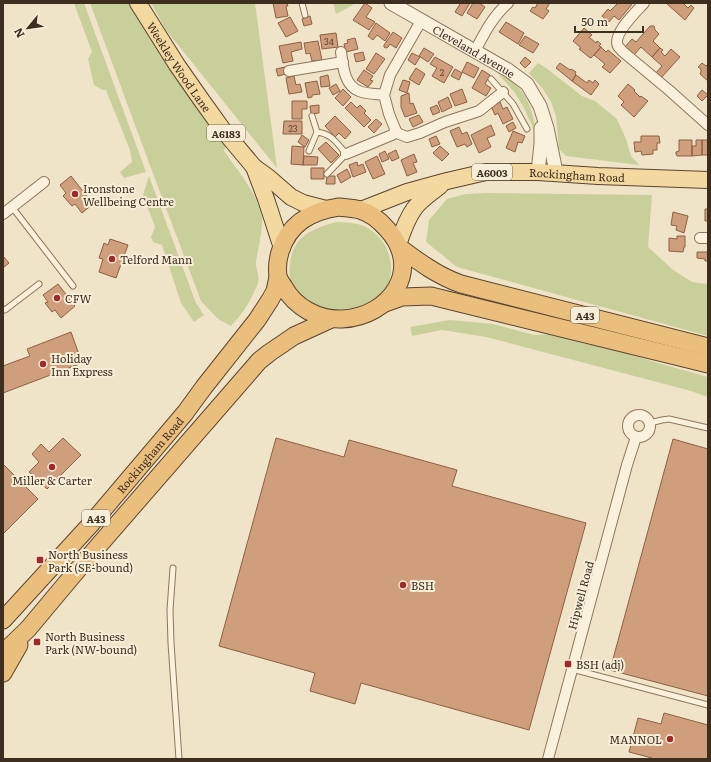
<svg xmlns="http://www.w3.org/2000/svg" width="711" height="762" font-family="Literata,serif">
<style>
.green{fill:#c9cf9b}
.building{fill:#cf9f7d;stroke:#8d5f41}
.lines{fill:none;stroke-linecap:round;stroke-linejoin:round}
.service-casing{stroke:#8d765c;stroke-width:7}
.minor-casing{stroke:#8d765c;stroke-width:12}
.tertiary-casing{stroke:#8d765c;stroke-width:15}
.primary-casing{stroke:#5b4430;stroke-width:18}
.trunk-casing{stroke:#5b4430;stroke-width:19}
.service{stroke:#faf1dc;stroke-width:5}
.minor{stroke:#faf1dc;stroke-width:10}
.tertiary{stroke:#faf1dc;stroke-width:13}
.primary{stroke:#f3d9a0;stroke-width:16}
.trunk{stroke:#eabe7c;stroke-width:17}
.poi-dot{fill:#9e2a2b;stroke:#f7eed8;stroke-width:1.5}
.labels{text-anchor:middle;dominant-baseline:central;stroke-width:4;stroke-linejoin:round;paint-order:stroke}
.number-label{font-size:9px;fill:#624a37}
.shield{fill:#f7eed8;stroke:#756857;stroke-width:1}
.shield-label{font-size:10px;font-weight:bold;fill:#3d2e20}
.street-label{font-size:11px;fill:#3d2e20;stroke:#f7eed8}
.poi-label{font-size:11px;fill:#3d2e20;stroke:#f7eed8;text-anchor:start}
</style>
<rect width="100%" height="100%" fill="#f0e4c8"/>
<path class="green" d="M74,3H84L146,172L124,178L120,172L132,162L130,150L106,90H102L94,85L88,59L92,52Z
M90,3H130L185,91L226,146L224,151C238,171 258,194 262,218C263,229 258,249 256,261C255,268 260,275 258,282C258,285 256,288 255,290C249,304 241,315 231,326L218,319L201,301L152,171Z
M151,3H255L277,168L166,30Z
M333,3H352L353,5L336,14Z
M538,63L546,68L582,96L595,101L617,119L626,139L631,156L639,165L566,156L559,149L556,116L551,102L543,89L529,73Z
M494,69C499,72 505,75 510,79C527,93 534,111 535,132L524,108L515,93Z
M149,176L196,303L204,315L194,322L181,303L162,245L153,242L151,237L155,227L143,195Z
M487,193L652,195L648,247L672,269L692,282L708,284V336L457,267L426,242L429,220L447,199L466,194Z
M337,222C346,222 356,223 364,226C392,238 402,280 376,300C366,307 356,308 344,309C338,310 325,312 320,310C316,308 313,305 310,302C303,298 297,293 290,288C287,247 296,232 337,222Z
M450,320L493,324L534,335L557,334L582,343L624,352L651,361L708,377V397L691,391L486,337L442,330L412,336L410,327Z"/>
<path class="building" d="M273,3H287L288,6H286L288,16L276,18Z
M365,3L372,8L366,17L375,22L369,30L353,20Z
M459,3H470L462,16L455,12L460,4Z
M473,3H479L485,7L477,19L467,13Z
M538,3H550L546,9L549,11L543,19L530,11L533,7L535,8Z
M618,3H633L619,20L614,16L609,22L602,16L608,9L610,11Z
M666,3H683L688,8L691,5L694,8L685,20Z
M310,16L312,24L304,26L302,19Z
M290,17L298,31L286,37L278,23Z
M506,22L524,33L518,44L499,32Z
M376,23L390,33L385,41L377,35L373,40L368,36Z
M650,26H654L655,30L659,34L653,41L660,48L652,57L641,47L634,55L629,50L628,51L624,48L632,39L636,42Z
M584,28L592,35L589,37L596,43L597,41L601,44L599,46L601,47L591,58L589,57L579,49L581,48L573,41Z
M393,32L402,38L396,48L390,44L388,47L386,48L384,47V45Z
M336,33L338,47L322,49L320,35Z
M525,36L539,44L533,53L519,45Z
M355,38L358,49L346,52L344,44L348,43L347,40Z
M318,41L322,60L312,61L310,53L306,54L304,43Z
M301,42L302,49L291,52L293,61L283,63L279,46Z
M601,47L606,52L608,50L621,61L610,73L602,67L605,64L594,55Z
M424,48L434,54L428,62L419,56Z
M660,48L663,50L661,52L665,56L671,49L680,57L661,78L655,74L662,66L652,57Z
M363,52L365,60L356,62L354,54Z
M376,53L385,59L374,74L366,69Z
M412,53L420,57L415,65L408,60Z
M435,57L453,67L444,83L432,76L437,68L430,64Z
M525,57L531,62L525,68L520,63Z
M467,62L479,68L474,78L462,72Z
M560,63L570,70L571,69L576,72L575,74L576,75L572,81L556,68Z
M702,63L706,66L708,64V81L700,74L701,72V69L698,67Z
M285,67L286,74L278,76L276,69Z
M416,68L425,74L419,85L409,79Z
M455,69L462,73L459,80L451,76Z
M364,70L373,76L370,80L373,81L368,87L357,80Z
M482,70L490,75L485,84L491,88L486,96L472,88Z
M328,75L330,86L321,87L320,77Z
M576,75L587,83L589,80L593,83L595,80L599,84L591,95L572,81Z
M294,76L296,85L300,84L302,92L289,94L286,78Z
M403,80L410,82L407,93L399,90Z
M317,81L320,94L312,95V97L308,98L305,83Z
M336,84L340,91L333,95L329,88Z
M628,84L635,90L634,91L640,97L641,96L648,101L634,117L621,105L624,102L618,96Z
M343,89L351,97L343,106L335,98Z
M462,89L467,102L455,106L450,94Z
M702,90L708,95L702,101L697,96Z
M409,93L410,104L413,103L417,113L405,117L401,107V96Z
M448,97L452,107L442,112L438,102Z
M292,101H307V109H302V119H292Z
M351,102L357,108L360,105L366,111L364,113L371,120L364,127L345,108Z
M500,102L503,109L507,107L513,119L503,124L498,113L495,115L491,106Z
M319,105V113L311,114L310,106Z
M437,105L440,112L433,115L430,108Z
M419,115L423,122L413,127L409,119Z
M335,116L351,132L345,139L339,133L335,137L325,126Z
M376,119L382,124L374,133L368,127Z
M284,121H302V134H283Z
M513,122L516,128L509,132L506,126Z
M491,125L495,135L487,138L491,147L479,153L471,135Z
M459,127L462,134L467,132L472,144L467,147L465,144L457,147L450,131Z
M513,131L525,136L522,143L518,142L515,152L506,148Z
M302,135L309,140L305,147L298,142Z
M436,136L440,144L432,147L429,139Z
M641,136H659L660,143H657V150H653V154L642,155L641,151L635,152L634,142H641Z
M679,140H692V156H677L676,154V152L679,151Z
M696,140H702V155L692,156V146H696Z
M702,140H708V155H702Z
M326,142L339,155L331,163L318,149Z
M292,146L304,147L303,165L291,164Z
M440,146L449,154L442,161L433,153Z
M396,150L399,158L392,161L388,154Z
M385,151L389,159L382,162L379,154Z
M414,154L417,162L413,163L417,172L407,176L401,160Z
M304,156L318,157L317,165H303Z
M377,156L385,174L373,179L365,162Z
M357,162L358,166L363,164L366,172L353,177L349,165Z
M311,168H324V179H311Z
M347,169L351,177L341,183L337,175Z
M71,176L93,204L82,213L75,204L72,206L63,196L66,193L60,185Z
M327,176H335V184H326Z
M705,209H708V221H705Z
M673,212L688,216L684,233L676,230L677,226L671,225Z
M677,236H685V247H684L683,252L669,251V238L677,239Z
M110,239L128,245L116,278L99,272L103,259L99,258L104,243L108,245Z
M697,252H708V261H705V259L697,258Z
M3,256L9,263L3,268Z
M58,284L75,306L61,318L55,310L52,312L45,303L48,302L43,295Z
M71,332L82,363L3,393V366L30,356L27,349Z
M63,438L81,455L47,489L29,472L39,462L32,454L41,444L49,452Z
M276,438L344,457L349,440L457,470L452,486L586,523L529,730L361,683L355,704L310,691L315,673L219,646Z
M673,439L708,449V696L610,670Z
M3,464L38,499L4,533L3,531Z
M664,713L708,725V759H652V758L629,752L638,718L661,724Z"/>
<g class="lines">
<defs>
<path id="service" d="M302,3L305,15
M491,79L513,104L527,129
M312,116L317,132
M309,151L317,132C332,134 337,143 346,154L327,174
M12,207L73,286
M3,309L5,310L39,284
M650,423L662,420L669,419L708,428
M173,568L170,610L171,643L179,759
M572,669L708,705"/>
<path id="minor" d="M644,3C637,11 612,34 618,46C619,48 621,49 622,51L670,91L708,125
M475,51C484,34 493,16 508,3
M341,52C343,66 344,85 359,91C367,94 376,94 384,95L389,114L396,131L399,134L407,137L420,133L445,122L479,111L503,92
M289,71L343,62
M384,95L390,75L421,21
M346,154L392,135L396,131
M3,214L44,182
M700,238H708
M628 426a11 11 0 1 1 22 0a11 11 0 1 1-22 0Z
M548,759L627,465L636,437"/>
<g id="tertiary">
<path id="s1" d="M391,3L508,70L527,84L540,106L547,128L555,167V173"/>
<path d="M538,172L541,144V128"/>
</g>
<g id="primary">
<path id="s2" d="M138,3L177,65L200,98L223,130L254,167L268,177L291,197L303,203L326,209"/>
<path d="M254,167L266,199L282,248"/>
<path id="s3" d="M361,210L407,192L447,181L486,172H538L598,176L708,180"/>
<path d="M398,245C402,233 406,220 414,209C420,200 431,193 440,186"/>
</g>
<g id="trunk">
<path d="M339,207C346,208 353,208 360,210C371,213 380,221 387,229C424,269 390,317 342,319C318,320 295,307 284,287C282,284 279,280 278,276C277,269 278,259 280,252C289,223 311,211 339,207Z"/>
<path d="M399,247C419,262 438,276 461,284L708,347"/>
<path d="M385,303L402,297L431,296L708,364"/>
<path id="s4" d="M3,620L90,525L185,413L204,387L257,320L270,300L275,291L278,277"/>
<path d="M3,653L28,629L74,574L259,361L269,353L294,336L331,319"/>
<path d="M3,673L19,645"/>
</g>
</defs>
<use href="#service" class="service-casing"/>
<use href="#minor" class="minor-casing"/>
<use href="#tertiary" class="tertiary-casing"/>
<use href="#primary" class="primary-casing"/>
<use href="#trunk" class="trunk-casing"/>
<use href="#service" class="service"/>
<use href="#minor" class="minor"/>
<use href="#tertiary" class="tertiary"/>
<use href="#primary" class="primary"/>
<use href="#trunk" class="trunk"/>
</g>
<g class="poi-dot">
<circle cx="75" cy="194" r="4"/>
<circle cx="112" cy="259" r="4"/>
<circle cx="57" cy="298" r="4"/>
<circle cx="43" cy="364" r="4"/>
<circle cx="52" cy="467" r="4"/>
<rect x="36" y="556" width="8" height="8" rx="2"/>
<circle cx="403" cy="585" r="4"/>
<rect x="33" y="638" width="8" height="8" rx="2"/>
<rect x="564" y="660" width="8" height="8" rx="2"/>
<circle cx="670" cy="739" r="4"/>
</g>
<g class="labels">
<g class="number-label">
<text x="329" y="41">34</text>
<text x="442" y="72">2</text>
<text x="293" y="128">23</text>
</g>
<g class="shield">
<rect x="207" y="125" width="38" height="16" rx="3"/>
<rect x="472" y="164" width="40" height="16" rx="3"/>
<rect x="571" y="307" width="28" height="16" rx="3"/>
<rect x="82" y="510" width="28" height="16" rx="3"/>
</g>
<g class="shield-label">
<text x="226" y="133">A6183</text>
<text x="492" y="172">A6003</text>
<text x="585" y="315">A43</text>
<text x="96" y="518">A43</text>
</g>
<g class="street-label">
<text stroke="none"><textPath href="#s1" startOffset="96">Cleveland Avenue</textPath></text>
<text stroke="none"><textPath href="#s2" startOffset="76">Weekley Wood Lane</textPath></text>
<text stroke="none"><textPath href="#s3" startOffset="222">Rockingham Road</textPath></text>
<text stroke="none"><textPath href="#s4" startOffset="221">Rockingham Road</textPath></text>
<text transform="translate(580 595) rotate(-75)">Hipwell Road</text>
</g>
<g class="poi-label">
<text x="83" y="188">Ironstone<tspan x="83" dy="13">Wellbeing Centre</tspan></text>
<text x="120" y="259">Telford Mann</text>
<text x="65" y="298">CFW</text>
<text x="51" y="358">Holiday<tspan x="51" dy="13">Inn Express</tspan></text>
<text x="52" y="480" text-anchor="middle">Miller &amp; Carter</text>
<text x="48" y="554">North Business<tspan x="48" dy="13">Park (SE-bound)</tspan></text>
<text x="411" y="585">BSH</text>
<text x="45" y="636">North Business<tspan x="45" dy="13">Park (NW-bound)</tspan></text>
<text x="576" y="664">BSH (adj)</text>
<text x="662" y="739" text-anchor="end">MANNOL</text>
</g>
</g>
<rect width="711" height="762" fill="none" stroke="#3d2e20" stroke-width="8"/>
<g transform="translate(28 28) rotate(241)" stroke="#f7eed8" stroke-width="3" paint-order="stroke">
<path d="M0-3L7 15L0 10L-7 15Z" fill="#3d2e20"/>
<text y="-6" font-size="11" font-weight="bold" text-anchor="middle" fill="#3d2e20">N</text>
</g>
<path d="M575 26v6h68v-6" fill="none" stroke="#3d2e20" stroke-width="2"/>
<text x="581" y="26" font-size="12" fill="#3d2e20" stroke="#f7eed8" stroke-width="3" paint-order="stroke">50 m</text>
</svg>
